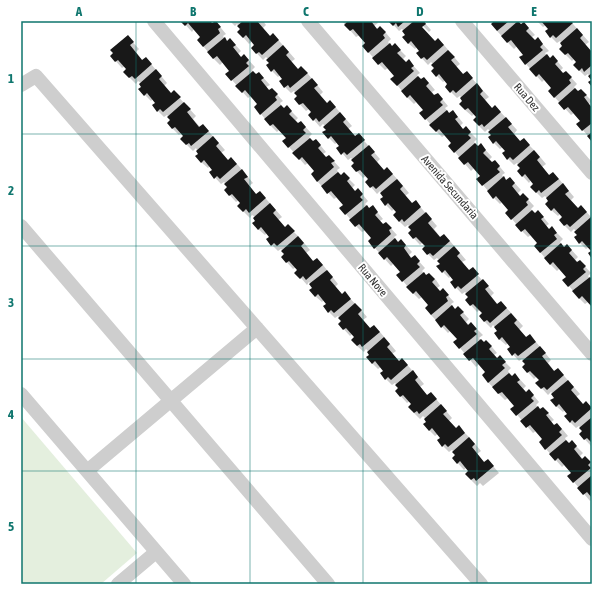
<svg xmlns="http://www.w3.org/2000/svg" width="613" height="605" font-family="'Asap Condensed',sans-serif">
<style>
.green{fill:#e4efde}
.shadow{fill:#0003}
.building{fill:#181818}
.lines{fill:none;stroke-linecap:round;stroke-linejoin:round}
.street{stroke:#cecece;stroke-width:14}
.grid{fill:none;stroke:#0f766e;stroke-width:1;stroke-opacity:0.55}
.labels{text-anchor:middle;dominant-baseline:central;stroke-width:4;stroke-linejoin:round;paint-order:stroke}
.street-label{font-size:11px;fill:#313131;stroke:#fff}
.neatline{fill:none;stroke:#0f766e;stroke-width:1.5}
.grid-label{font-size:13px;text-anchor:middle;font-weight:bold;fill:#0f766e}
</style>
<rect width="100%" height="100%" fill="#fff"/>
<path class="green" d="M21,417L137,553L101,584H21Z"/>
<path class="shadow" d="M182,21H210L213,24L215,22L221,28L226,34L223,36L227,42L230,39L241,51L238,54L241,58L244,55L255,67L252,70L256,75L259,73L270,85L266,87L270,91L272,89L283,101L280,103L282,107L284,109L287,106L293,113L298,118L295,121L298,124L301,122L312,134L309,137L313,142L316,140L326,152L323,154L326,158L329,156L340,168L337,170L339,174L341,176L344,174L355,185L352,188L355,192L358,189L368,201L365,204L370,209L373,207L383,219L380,221L384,225L386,223L397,235L394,237L398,243L401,240L412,252L409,255L412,258L415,257L425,268L422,271L427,276L429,274L436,280L440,286L437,288L440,292L443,290L454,302L451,304L455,310L458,307L469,319L466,322L469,325L471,323L483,335L479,338L484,344L486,341L492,347L497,353L494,355L498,359L500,357L511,368L508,371L512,377L515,374L526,386L523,389L526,393L529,390L539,402L536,405L541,410L543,408L554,420L551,422L555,426L557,424L563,430L568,436L565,438L567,442L569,444L572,442L583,453L580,456L583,459L585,457L592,464V499L590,501L574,482L572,473L565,464L562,467L546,449L543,440L536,431L533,433L512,409L515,406L508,398L505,400L499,394L488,382L486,372L479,364L476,367L455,342L458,339L451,330L448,333L431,315L426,308L430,305L422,297L419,299L413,293L398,275L401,272L394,263L391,266L375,248L373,238L366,230L362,232L356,226L341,208L344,205L337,197L334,199L317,181L316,172L308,163L305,165L289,147L284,141L287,138L280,129L277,132L271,126L261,114L259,104L251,96L248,98L232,80L227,74L230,71L223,62L220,65L214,59L198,40L202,37L194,29L192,32Z
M230,21H263L266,25L263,28L270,36L273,34L289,52L295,59L291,62L298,70L301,68L308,74L323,92L320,95L327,104L330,101L352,126L348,129L356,137L359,135L380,159L377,162L384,171L387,168L399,181L409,193L405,196L412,204L416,202L437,226L434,229L441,238L444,235L450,241L466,260L462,262L470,271L472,269L494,293L491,296L498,305L501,302L513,315L523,326L519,330L527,338L536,342L551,360L548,363L555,372L558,369L580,394L576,397L583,405L586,403L592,408L591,446L580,434L583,431L581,428L579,426L576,428L570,422L568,414L565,410L563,412L556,406L555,398L553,394L551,392L548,395L537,383L540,380L537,376L534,379L523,367L526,364L524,361L522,359L519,361L508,349L512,347L508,343L506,345L499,339L498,331L495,327L493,325L491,328L485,322L483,313L480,310L477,312L466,300L469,297L467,294L465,292L462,294L451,282L454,280L451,276L449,278L443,272L441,264L439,260L437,258L434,260L428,254L426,246L423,242L420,245L409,233L412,230L410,227L408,225L405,227L399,221L398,213L394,209L392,211L386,205L382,193L380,191L377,194L371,187L369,179L366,176L363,178L352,166L356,163L351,158L348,160L338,148L341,146L338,142L335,144L329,138L325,126L323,124L320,127L314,120L309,115L312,112L309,109L306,111L295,99L298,96L296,93L294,91L291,93L285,87L284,79L280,75L278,77L272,71L270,63L268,59L266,57L263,60L252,48L255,45L252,41L249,44L243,37L239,26L237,24L235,26Z
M342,21H376L378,23L374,26L378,29L380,27L386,33L391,39L388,42L392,47L395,45L406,56L403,59L406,63L409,61L420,73L417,75L421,81L424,78L430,84L435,90L432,92L435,96L438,94L448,106L445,108L450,114L453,112L459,118L463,123L460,126L463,130L466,128L477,139L474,142L478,147L481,145L492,157L489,160L492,163L495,161L505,173L502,175L505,179L507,181L510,178L521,190L518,193L521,197L523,194L534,206L531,209L535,214L538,212L544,218L549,224L546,226L549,230L552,228L563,239L560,242L564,248L567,245L578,257L575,260L578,263L580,261L591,273L588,276L592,281V306L588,302L585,304L579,298L564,280L567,277L560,268L557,271L551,265L535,246L538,243L531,235L528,237L522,231L512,219L510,210L503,201L500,204L494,198L478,179L481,176L474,168L471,171L465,164L455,152L453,143L445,135L442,137L436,131L426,119L424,110L417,101L414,104L408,98L392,79L395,76L388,68L385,70L379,64L363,46L367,43L360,35L356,37Z
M390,21H423L431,30L429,32L421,24V27L435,42L438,39L444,45L460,64L456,67L464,75L467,73L489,97L485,100L492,109L495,106L507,119L517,130L514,134L521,142L524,140L536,152L546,164L542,167L550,176L559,179L574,197L571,200L578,209L581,206L592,218V257V251L589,247L586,249L575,238L578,235L576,231L574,229L571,232L565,226L560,220L563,218L560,214L558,216L551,210L547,198L545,196L542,198L536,192L535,184L531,180L529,183L518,171L521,168L519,165L517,163L514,165L508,159L506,151L503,147L500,149L489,138L492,135L490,131L488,129L485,132L479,126L477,117L474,114L472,116L465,110L462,98L460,96L457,98L451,92L449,84L446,80L443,82L437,76L433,64L431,62L428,65L417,53L420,51L417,47L415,49L408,43L404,31L402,29L399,31Z
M496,21H518L521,25L524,23L535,35L532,37L535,41L538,39L549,51L545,53L550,59L553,56L563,68L560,71L564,74L566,72L577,84L574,87L578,92L581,90L592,101L589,104L592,108V141L578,124L581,121L574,113L571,115L549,91L553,88L545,79L542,82L526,64L524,55L517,46L514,49L497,31Z
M537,21H570L573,24L589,42L585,45L592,53V79L588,74L585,76L579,70L578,62L574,59L572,61L565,54L562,43L560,41L557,43L551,37L549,29L546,25L543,27Z
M128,37L139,49L136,52L143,61L146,58L167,83L164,86L171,94L174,92L196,116L193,119L200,127L203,125L225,150L221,153L228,161L231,159L238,165L253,183L249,186L257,195L260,192L282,217L278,220L285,228L288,226L300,238L310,250L306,253L314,262L317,259L323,265L338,284L335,287L342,295L345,293L362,311L367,317L363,320L371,329L380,332L396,351L392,354L399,362L402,359L419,378L424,384L420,387L428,396L431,393L442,406L452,418L449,421L456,429L459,427L471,439L481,451L477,454L485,463L488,460L499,473L483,486L480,483L477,486L471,480L470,472L466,468L464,470L453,458L456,455L454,452L452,450L449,452L443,446L441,438L438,434L435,436L429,430L425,418L423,416L420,419L414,413L413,404L410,401L407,403L396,391L399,389L397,385L395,383L392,385L386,379L384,371L381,367L378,369L372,363L371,355L368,351L366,349L364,352L357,346L356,337L353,333L350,336L339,324L342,321L340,318L338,316L335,318L329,312L327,304L324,300L322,302L315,296L314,288L311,284L309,282L307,285L301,278L299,270L296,267L293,269L282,257L285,254L283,251L281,249L278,251L272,245L270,237L267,233L265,235L258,229L255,217L252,215L250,218L243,211L242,203L239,200L236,202L225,190L228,187L226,184L224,182L221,184L210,172L213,170L210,166L208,168L201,162L200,154L197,150L196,148L193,151L187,145L185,137L181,133L179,135L173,129L168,123L171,120L169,117L167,115L164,117L158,111L153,105L156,103L153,99L151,101L145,95L141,83L138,81L136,84L129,77L128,69L125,66L122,68L111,56Z"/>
<path class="building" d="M180,21H210L212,23L216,21L221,27L218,29L220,33L203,47L197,40L200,37L188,23L185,26Z
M243,21H257L270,36L273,33L279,40L262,55L259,52L256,54L251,48L254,45L246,35L243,38L237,32L240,29L237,26Z
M348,21H371L377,29L380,26L386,32L383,35L385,38L368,53L362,46L365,43L353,29L350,31L344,25Z
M388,21H405L398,27L396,23L393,26Z
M414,21H424L426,24L422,27L435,41L438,38L444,45L427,60L424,57L421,59L416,53L419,51L411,41L408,44L402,37L405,35L402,31Z
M494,21H509L497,31L491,24Z
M518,21L521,24L524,22L529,28L526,31L535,40L538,37L543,44L540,47L543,50L525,65L519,57L523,55L511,40L507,43L501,36Z
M541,21H571L573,23L556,38L553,35L550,38L545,31L548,29Z
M577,28L583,35L580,38L592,52V65L584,72L582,68L579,71L573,65L576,62L568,53L565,55L559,49L562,46L560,43Z
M128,35L134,42L130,45L142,60L146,57L152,64L135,79L132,76L129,78L123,72L126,69L118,60L115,62L110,56L113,53L110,50Z
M225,37L227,41L230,38L236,45L233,47L241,57L244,54L249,60L246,63L249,66L231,81L225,74L229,71L217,56L213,59L207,52Z
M390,43L392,46L395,43L401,50L397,53L406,62L409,59L414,66L411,68L414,71L397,86L390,79L394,76L382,62L378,65L372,58Z
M283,45L289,52L286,55L298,69L301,66L308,73L290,88L288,85L284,88L279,81L282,79L274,69L271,72L266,65L269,63L266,60Z
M448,50L455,57L451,60L463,74L467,71L473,78L456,93L453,90L450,93L445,87L447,84L439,74L436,77L431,71L434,68L431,65Z
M547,54L550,58L553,55L558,61L555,64L563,73L566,71L572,77L569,80L571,83L554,98L548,91L551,88L539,74L536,77L529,69Z
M156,69L162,76L159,79L171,93L174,90L181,97L163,112L160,109L157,112L152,105L155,103L147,93L144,96L138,89L141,87L139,84Z
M253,71L256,74L259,72L264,78L261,80L269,90L272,88L278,94L275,97L277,100L260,115L254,107L257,104L245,90L242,93L235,86Z
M592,73V87L588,82L591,80L588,76Z
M418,76L421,79L424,77L429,83L426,86L434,95L438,93L443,99L440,102L443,105L425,120L419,113L423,110L410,95L407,98L401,91Z
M312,78L318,85L314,88L327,103L330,100L336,107L319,122L316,118L313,121L308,115L311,112L303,103L299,105L294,99L297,96L294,93Z
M477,83L483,91L480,94L492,108L495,105L501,112L484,127L482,124L479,126L473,120L476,117L468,108L465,110L459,104L462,101L460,98Z
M575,88L578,91L581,89L587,95L584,97L592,108V123L582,131L576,124L580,121L568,107L564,110L558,103Z
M184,102L191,109L187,112L199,127L203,124L209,131L191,146L189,143L186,145L180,139L183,136L175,127L172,129L167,123L170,120L167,117Z
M281,105L284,108L287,105L292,111L289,114L298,123L301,121L306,127L303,130L306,133L288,148L282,141L286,138L273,124L270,126L264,119Z
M447,110L449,113L453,110L458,117L455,119L463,129L466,126L471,132L468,135L471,138L454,153L448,146L451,143L439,129L436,132L429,125Z
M340,112L346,119L343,122L355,136L359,133L365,140L347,155L344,152L341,155L336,148L339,146L331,136L328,139L322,132L326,130L323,127Z
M506,117L512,124L508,127L520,141L524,138L530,145L513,160L510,157L507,160L502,153L505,151L496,141L493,144L488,137L491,135L488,132Z
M592,132V142L587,136Z
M213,136L219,143L216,146L228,160L231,157L237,164L220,179L217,176L214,179L209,172L212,170L204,160L201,163L195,156L198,154L196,151Z
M310,138L313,141L316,139L321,145L318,148L326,157L329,155L335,161L331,163L334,167L317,182L311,174L314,171L302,157L299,160L292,153Z
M475,143L478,146L481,143L486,150L483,153L492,162L495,160L500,166L497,169L500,172L482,186L476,179L480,176L468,162L464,165L458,158Z
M369,145L375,152L371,155L384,170L387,167L393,174L376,189L373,186L370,188L365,182L368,179L360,170L356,172L351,166L354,163L351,160Z
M534,150L540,157L537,160L549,175L553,172L559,179L541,193L539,190L536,193L530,187L533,184L525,174L522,177L517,171L520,168L517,165Z
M242,169L248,177L244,179L256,194L260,191L266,198L249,213L246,209L243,212L237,206L240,203L232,194L229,196L224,190L227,187L224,184Z
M338,172L341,175L344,172L350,178L347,181L355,191L358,188L363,194L360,197L363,200L345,215L339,208L343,205L331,191L327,194L321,186Z
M504,176L506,180L510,177L515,183L512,186L520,196L523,193L529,199L526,202L528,205L511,220L505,213L508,210L496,196L493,199L487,191Z
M397,179L403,186L400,189L412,203L416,200L421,207L404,222L402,219L399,222L393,215L396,212L388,203L385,206L380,199L383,197L380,193Z
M563,183L569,191L565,194L578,208L581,205L587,212L570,227L567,224L564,226L559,220L562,217L554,208L551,211L545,204L548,201L546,198Z
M270,203L276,210L273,213L285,227L288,224L295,231L277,246L274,243L271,246L266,239L269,237L261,227L258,230L252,223L255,221L253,218Z
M367,205L369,208L373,205L378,212L375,215L383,224L386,222L392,228L389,230L391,234L374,249L368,241L371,238L359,224L355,227L349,220Z
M532,210L535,213L538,210L544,217L541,219L549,229L552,226L557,233L554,235L557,239L540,253L534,246L537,243L525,229L521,232L515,225Z
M426,212L432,219L428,223L440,237L444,234L450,241L433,256L430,253L427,255L422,249L425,246L416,237L413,239L408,233L411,230L408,227Z
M591,217L592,218V259L588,253L591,251L582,241L579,244L574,237L577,235L574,232Z
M298,236L304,243L301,246L313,261L317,258L323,265L306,280L303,276L300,279L294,273L297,270L289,261L286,263L281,257L284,254L281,251Z
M395,238L398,242L401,239L406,245L404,248L411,258L415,255L420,261L417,264L420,267L402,282L396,275L400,272L387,257L384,260L378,253Z
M561,243L564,247L567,244L572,250L569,253L577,262L580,260L586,266L583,269L586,272L568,287L562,280L566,277L553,262L550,265L544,258Z
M454,246L460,253L457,256L469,270L473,267L479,274L461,289L458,286L455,289L450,282L453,280L445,270L442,273L436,266L440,264L437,261Z
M327,270L333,277L330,280L342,294L345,291L351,299L334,313L331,310L328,313L323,306L326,304L318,294L315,297L309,290L312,288L309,284Z
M424,272L426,275L429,273L435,279L432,282L440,291L443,288L449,295L446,297L448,301L431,315L425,308L428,305L416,291L413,294L406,287Z
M590,277L592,279V307L582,296L579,299L572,291Z
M483,279L489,286L485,289L497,304L501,301L507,308L490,323L487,320L484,322L479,316L482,313L473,304L470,306L465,300L468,297L465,294Z
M355,303L362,310L358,314L370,328L374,325L380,332L362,347L360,344L357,346L351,340L354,337L346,328L343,330L338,324L341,321L338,318Z
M452,305L455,309L458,306L464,312L460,315L468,325L471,322L477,329L474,331L477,334L459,349L453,342L457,339L444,325L441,328L435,320Z
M511,313L517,320L514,323L526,337L530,334L536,342L518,356L515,353L512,356L507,349L510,347L502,337L499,340L494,333L497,331L494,327Z
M384,337L390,344L387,347L399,361L402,358L408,365L391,380L388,377L385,380L380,373L383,371L375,361L372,364L366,357L369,355L367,352Z
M481,339L484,342L486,340L492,346L489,349L497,358L500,355L506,362L502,365L505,368L488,383L482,375L485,372L473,358L469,361L463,354Z
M540,346L546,353L542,356L554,371L558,368L564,375L547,390L544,387L541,389L535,383L539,380L530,371L527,373L522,367L525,364L522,361Z
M413,370L418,377L415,380L427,395L431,392L437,399L419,414L417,411L414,413L408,407L411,404L403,395L400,397L395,391L398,388L395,385Z
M509,373L512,376L515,373L520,380L517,382L526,392L529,389L534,395L531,398L534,401L516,416L510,409L514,406L502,392L498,394L492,387Z
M568,380L574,387L571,390L583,404L586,401L592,408L575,423L572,420L570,423L564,416L567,414L559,404L556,407L550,400L554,398L551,394Z
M441,404L447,411L443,414L456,428L459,425L465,433L448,447L445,444L442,447L437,440L440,438L432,428L429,431L423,424L426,422L424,419Z
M538,406L540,409L543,407L549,413L546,415L554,425L557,423L562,429L559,432L562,435L545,450L539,442L542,439L530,425L526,428L520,421Z
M592,417V443L587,438L584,440L579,434L582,431L579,428Z
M469,437L475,444L472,447L484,462L488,459L494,466L476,481L474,478L471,480L465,474L468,471L460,461L457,464L452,458L455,455L452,452Z
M566,440L569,443L572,440L577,446L574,449L582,459L585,456L591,462L588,465L591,468L573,483L567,476L571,473L558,458L555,461L549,454Z
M592,475V498L587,492L583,495L577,488Z"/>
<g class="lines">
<path class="street" d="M154,21L592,539
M308,21L592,354
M462,21L592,173
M21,85L36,76L481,584
M21,226L328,584
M21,394L184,584
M87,471L257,328
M118,584L156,552"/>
</g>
<path class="grid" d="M136,21V584M250,21V584M363,21V584M477,21V584M21,134H592M21,246H592M21,359H592M21,471H592"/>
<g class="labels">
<g class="street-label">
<text transform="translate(527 97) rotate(49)">Rua Dez</text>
<text transform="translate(450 187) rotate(49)">Avenida Secundaria</text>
<text transform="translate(373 280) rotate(50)">Rua Nove</text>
</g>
</g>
<rect width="613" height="605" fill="none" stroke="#ffffff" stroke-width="44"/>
<rect x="22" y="22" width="569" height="561" class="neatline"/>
<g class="grid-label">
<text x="79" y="16">A</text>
<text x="193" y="16">B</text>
<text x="306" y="16">C</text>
<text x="420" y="16">D</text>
<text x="534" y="16">E</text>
<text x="11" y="83">1</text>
<text x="11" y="195">2</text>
<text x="11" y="307">3</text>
<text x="11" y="419">4</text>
<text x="11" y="531">5</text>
</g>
</svg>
